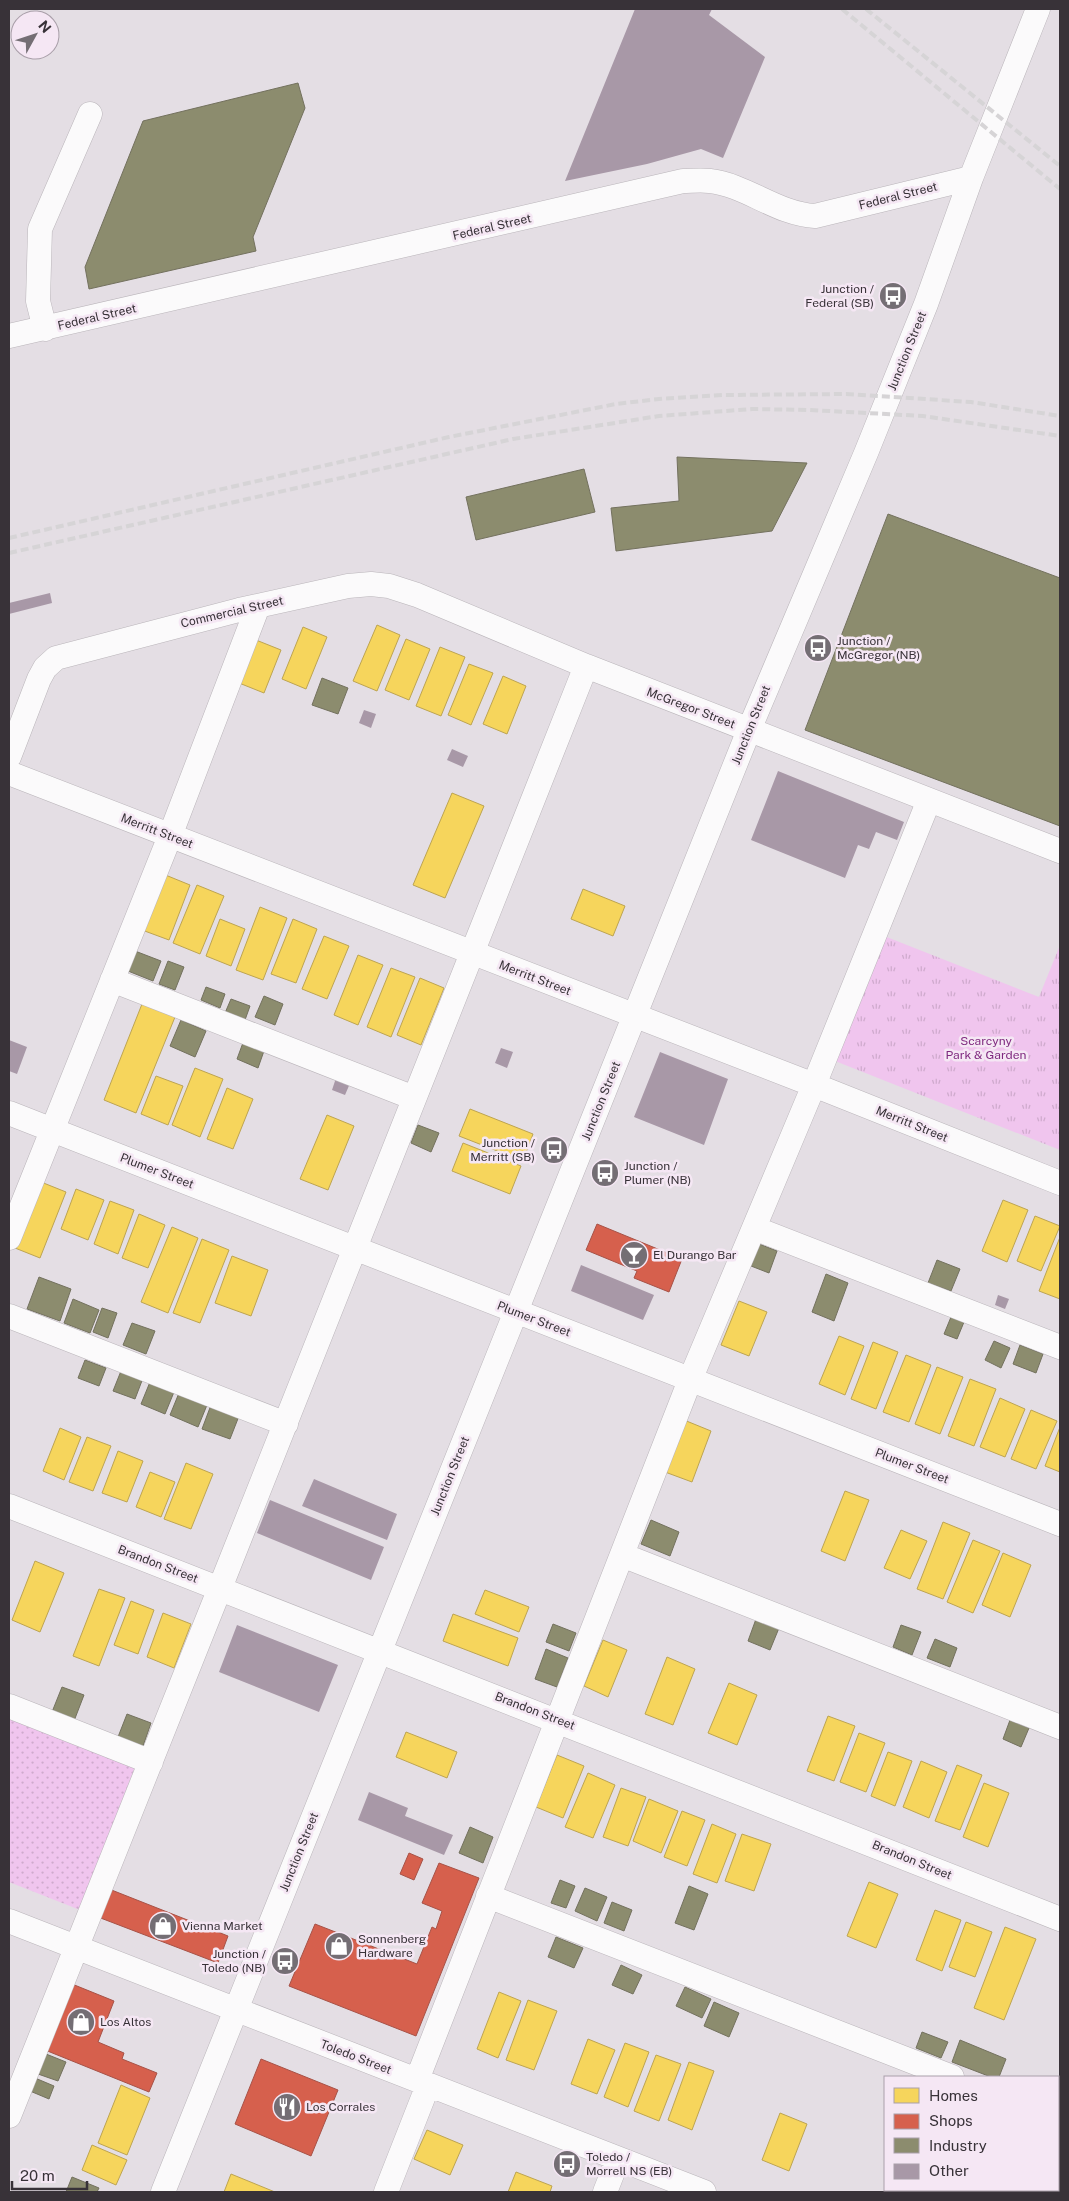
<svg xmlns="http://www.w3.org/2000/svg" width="1069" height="2201" font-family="'Public Sans',sans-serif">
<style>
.grass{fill:url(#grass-dots)}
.park{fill:url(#park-tufts)}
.homes{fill:#f6d55c;stroke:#bda451}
.shops{fill:#d6604d;stroke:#a75247}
.industry{fill:#8c8c6e;stroke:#73715e}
.building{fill:#a898a7}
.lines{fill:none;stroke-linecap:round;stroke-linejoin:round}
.minor-casing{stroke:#bab5ba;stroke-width:25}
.minor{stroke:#fbfafb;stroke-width:24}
.rail{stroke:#d6d4d6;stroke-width:4;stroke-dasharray:8 4;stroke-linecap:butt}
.labels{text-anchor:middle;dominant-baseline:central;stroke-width:5;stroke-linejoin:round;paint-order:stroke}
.street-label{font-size:12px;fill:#383238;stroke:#f5e7f4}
.poi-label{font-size:12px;fill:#383238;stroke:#f5e7f4;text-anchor:start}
.park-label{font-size:12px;fill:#7f297f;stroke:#f5e7f4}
</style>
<defs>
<pattern id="grass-dots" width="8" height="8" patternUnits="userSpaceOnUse" patternTransform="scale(1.25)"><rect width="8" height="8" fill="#f0c5ee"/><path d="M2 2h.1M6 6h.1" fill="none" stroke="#cfaacd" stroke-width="1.8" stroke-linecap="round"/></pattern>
<pattern id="park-tufts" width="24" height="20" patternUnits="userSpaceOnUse" patternTransform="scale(1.25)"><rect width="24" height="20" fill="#f0c5ee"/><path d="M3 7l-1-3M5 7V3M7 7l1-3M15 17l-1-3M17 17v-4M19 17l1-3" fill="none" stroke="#cfaacd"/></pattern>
</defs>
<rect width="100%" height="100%" fill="#e4dee4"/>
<path class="grass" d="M9,1717L135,1767L80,1910L9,1882Z"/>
<path class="park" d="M879,934L1039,997L1060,945V1150L830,1059Z"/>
<path class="homes" d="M377,625L400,635L377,691L353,681Z
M303,627L327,637L306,689L282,679Z
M406,639L430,649L409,700L385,690Z
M256,640L281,650L264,693L239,683Z
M440,647L465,657L441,716L416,706Z
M469,664L493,673L471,725L448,715Z
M503,676L526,686L507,734L483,724Z
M452,793L484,806L445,898L413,885Z
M163,874L190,885L169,940L142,930Z
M197,885L224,896L200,954L173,943Z
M583,889L625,906L613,936L571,919Z
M260,907L287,918L263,980L236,970Z
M220,919L245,929L231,966L206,956Z
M293,919L317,929L296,983L271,974Z
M324,936L349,946L327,999L302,989Z
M358,955L383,965L358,1025L334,1015Z
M391,968L415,977L391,1037L367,1027Z
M420,978L444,988L421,1045L397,1035Z
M142,1004L175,1017L136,1113L104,1100Z
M195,1068L223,1079L200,1137L172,1125Z
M156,1076L183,1086L168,1125L141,1114Z
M227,1088L253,1099L233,1149L207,1139Z
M470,1109L533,1134L523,1161L459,1136Z
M327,1115L354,1126L328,1190L300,1179Z
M463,1143L521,1166L510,1194L452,1171Z
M41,1182L66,1192L40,1258L15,1248Z
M76,1189L104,1200L88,1240L61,1229Z
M1003,1200L1028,1210L1007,1262L982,1251Z
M110,1201L134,1210L118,1254L94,1244Z
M139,1214L165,1225L148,1268L122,1258Z
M1035,1216L1060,1226L1041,1271L1017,1261Z
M172,1227L198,1238L168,1313L141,1302Z
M1060,1237V1299L1039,1291Z
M202,1239L229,1250L200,1323L173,1313Z
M232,1256L268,1270L251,1316L215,1303Z
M739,1301L767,1312L749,1356L721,1345Z
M839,1336L864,1346L845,1395L819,1384Z
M873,1342L898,1352L876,1409L851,1399Z
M906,1355L931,1365L909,1422L883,1412Z
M937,1367L963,1377L940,1434L915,1424Z
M970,1379L996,1389L974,1446L948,1436Z
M1000,1398L1025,1409L1005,1457L980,1447Z
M1031,1410L1057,1421L1036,1469L1011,1459Z
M684,1420L711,1431L692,1482L665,1472Z
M1060,1427V1472L1045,1466Z
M60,1428L81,1437L64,1480L43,1471Z
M87,1437L111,1446L93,1491L69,1482Z
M118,1451L143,1461L127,1502L102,1493Z
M186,1463L213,1474L191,1529L164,1519Z
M150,1472L175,1482L161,1517L136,1507Z
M845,1491L869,1500L845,1561L821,1551Z
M943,1522L970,1533L943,1599L917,1589Z
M901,1530L927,1541L910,1579L884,1568Z
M973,1540L1000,1551L973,1613L947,1602Z
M1003,1553L1031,1565L1010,1617L982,1605Z
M35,1561L64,1573L40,1632L12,1620Z
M99,1589L125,1598L99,1666L73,1656Z
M485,1590L529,1607L519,1632L475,1614Z
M131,1601L154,1610L138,1654L114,1645Z
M163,1613L191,1624L174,1668L147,1657Z
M453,1614L518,1638L508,1666L443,1641Z
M603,1640L627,1650L608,1697L584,1686Z
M667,1657L695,1669L673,1725L645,1714Z
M729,1683L757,1695L737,1745L708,1733Z
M828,1716L855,1726L834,1781L807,1771Z
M406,1732L457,1752L447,1778L396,1757Z
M859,1733L885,1743L866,1792L840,1782Z
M888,1752L912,1761L895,1806L871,1796Z
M557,1755L584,1766L563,1818L536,1807Z
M921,1761L947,1772L929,1818L903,1807Z
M957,1765L982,1775L960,1830L935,1821Z
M588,1773L615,1785L593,1838L565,1827Z
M984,1783L1009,1793L988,1847L963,1837Z
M621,1788L646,1797L628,1846L603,1837Z
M649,1799L678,1811L661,1853L633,1841Z
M682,1811L705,1820L687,1866L664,1857Z
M712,1824L736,1834L717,1883L693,1874Z
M742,1834L771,1844L754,1891L725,1881Z
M869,1882L898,1894L876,1948L847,1936Z
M935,1910L961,1920L942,1971L916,1960Z
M966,1922L992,1932L975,1977L949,1967Z
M1005,1927L1036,1939L1004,2020L974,2008Z
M499,1992L521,2001L498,2058L477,2049Z
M528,2000L557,2011L534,2070L506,2060Z
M588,2039L615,2050L597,2094L571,2084Z
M625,2043L649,2052L628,2107L604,2097Z
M656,2055L681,2064L659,2121L634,2111Z
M689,2062L714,2071L692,2130L668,2120Z
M121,2085L150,2098L127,2155L98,2143Z
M780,2113L807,2124L789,2171L762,2160Z
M427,2130L463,2145L450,2175L414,2159Z
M92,2145L127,2160L116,2185L82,2170Z
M516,2172L552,2186L550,2192H508Z
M231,2174L275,2192H224Z
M896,2190H928L927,2192H895Z"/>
<path class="shops" d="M597,1224L682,1259L669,1292L634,1278L637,1271L586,1250Z
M409,1853L423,1859L414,1880L400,1874Z
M439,1863L479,1878L416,2036L289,1986L315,1924L417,1964L432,1927L436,1929L442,1911L422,1903Z
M109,1889L228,1936L218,1963L98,1917Z
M72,1984L114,2001L98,2042L124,2053L122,2059L157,2073L149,2092L45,2050Z
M261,2059L338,2090L311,2156L235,2124Z"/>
<path class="industry" d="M298,83L305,108L253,237L256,251L89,289L85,267L143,121Z
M677,457L807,463L772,531L616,551L611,508L679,501Z
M584,469L595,512L476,540L466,497Z
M888,514L1060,578V826L805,730Z
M322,678L348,688L338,714L312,705Z
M135,951L161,961L153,981L128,971Z
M168,961L184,967L175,990L159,984Z
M206,987L225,994L220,1008L201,1000Z
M264,996L283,1004L275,1025L255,1017Z
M231,999L250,1006L245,1020L225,1013Z
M181,1020L206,1031L195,1057L170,1046Z
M244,1040L265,1048L258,1068L237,1059Z
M418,1125L439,1133L431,1152L411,1143Z
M759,1244L777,1251L769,1273L751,1266Z
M937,1260L960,1269L951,1291L928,1283Z
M826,1274L848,1283L834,1321L812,1312Z
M39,1277L71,1289L60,1321L27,1309Z
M73,1299L99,1310L90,1333L64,1323Z
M102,1308L117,1313L108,1338L93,1332Z
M951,1317L964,1322L957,1339L944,1334Z
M132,1323L155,1331L146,1354L123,1345Z
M994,1341L1010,1348L1001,1368L985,1360Z
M1020,1345L1043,1354L1036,1373L1013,1364Z
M85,1360L106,1368L99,1386L78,1378Z
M121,1371L143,1378L135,1399L113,1391Z
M150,1382L174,1392L165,1414L141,1404Z
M179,1393L207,1405L198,1427L170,1415Z
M211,1405L239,1416L230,1439L202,1429Z
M651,1520L679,1532L670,1556L641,1544Z
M756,1619L779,1628L770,1650L748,1641Z
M553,1624L576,1633L569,1651L546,1642Z
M901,1625L921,1632L912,1655L893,1647Z
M935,1639L957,1648L950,1667L927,1658Z
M546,1649L568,1658L557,1687L535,1679Z
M62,1687L84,1695L74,1721L52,1712Z
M127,1714L151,1723L143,1746L118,1737Z
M1010,1720L1029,1728L1021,1747L1003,1739Z
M470,1827L493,1837L483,1863L459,1853Z
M560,1880L575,1886L566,1908L551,1903Z
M689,1886L708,1894L694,1930L675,1923Z
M585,1888L607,1897L597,1921L575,1911Z
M612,1902L632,1910L624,1931L604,1923Z
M556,1937L583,1948L574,1968L548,1957Z
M621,1965L642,1975L633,1994L612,1985Z
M685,1987L711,1999L702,2018L676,2006Z
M714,2002L739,2013L729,2037L704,2026Z
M922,2032L948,2042L941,2058L916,2048Z
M960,2040L1006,2059L999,2077H991L952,2062Z
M46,2054L66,2062L58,2081L38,2074Z
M35,2078L54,2086L49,2099L30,2091Z
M72,2177L99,2188L97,2192H66Z"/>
<path class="building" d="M635,9H712L709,15L765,57L723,158L701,149L647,164L565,181Z
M50,593L52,603L9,614V603Z
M364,710L376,714L371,728L359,723Z
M452,749L468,756L463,767L447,760Z
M778,771L904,822L897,840L876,832L869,849L858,845L845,878L751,840Z
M9,1040L27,1047L17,1074L9,1071Z
M501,1048L513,1052L507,1068L495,1063Z
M660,1052L728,1079L704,1145L634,1117Z
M337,1075L351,1081L345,1095L332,1090Z
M581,1265L654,1295L643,1320L571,1291Z
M998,1295L1009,1299L1005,1309L995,1305Z
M314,1479L397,1514L387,1540L302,1506Z
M270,1500L384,1547L371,1580L257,1533Z
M237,1625L338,1665L319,1712L219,1672Z
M369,1792L408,1808L405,1816L453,1835L444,1855L358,1820Z"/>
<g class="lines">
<defs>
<path id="minor" d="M45,329L38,301L40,229L90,114
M9,336L683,181C691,181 701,180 710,181C746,185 777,214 815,216L971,178
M9,757L39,679L45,668L56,658L239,610L348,586L371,584L389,586L417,595L586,666L1060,851
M9,773L814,1085L1060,1183
M112,980L414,1098
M9,1113L1060,1524
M754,1228L1060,1347
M9,1238L170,836L258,606
M9,1316L286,1424
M9,1506L1060,1919
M622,1555L1060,1727
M9,1706L151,1762
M488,1896L952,2077
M9,1921L704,2192
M417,2080L690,1380L814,1085L929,800
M9,2116L220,1588L586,666
M1058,2119L1060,2120
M163,2192L749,730L866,453L926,304L971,178L1038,9
M386,2192L428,2085
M605,2192L618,2159"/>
</defs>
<use href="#minor" class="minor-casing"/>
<use href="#minor" class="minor"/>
<path class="rail" d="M842,9L1060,189
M866,9L1060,166
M9,538L449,437L616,404L659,399L723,395L846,394L971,402L1060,416
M9,553L513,439L659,416L752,409L810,410L923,416L1060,436"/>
</g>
<defs>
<symbol id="bus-disc" viewBox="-11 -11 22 22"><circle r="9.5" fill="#746e74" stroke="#f5e7f4"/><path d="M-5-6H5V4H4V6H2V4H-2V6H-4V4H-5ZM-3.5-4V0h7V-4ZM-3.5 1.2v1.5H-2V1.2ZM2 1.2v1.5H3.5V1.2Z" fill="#fff"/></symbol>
<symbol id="bar-disc" viewBox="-11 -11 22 22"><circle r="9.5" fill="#746e74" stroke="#f5e7f4"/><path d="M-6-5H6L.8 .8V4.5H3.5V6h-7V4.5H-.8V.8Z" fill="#fff"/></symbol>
<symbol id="shop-disc" viewBox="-11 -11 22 22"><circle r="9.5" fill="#746e74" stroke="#f5e7f4"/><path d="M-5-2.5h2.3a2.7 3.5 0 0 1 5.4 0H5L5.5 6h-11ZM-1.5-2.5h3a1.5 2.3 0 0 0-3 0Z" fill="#fff"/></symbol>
<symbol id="restaurant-disc" viewBox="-11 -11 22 22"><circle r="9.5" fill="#746e74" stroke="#f5e7f4"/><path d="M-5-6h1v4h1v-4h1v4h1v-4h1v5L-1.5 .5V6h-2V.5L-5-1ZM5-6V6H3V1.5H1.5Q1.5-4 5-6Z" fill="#fff"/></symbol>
</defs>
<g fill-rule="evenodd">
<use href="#bus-disc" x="877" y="280" width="32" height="32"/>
<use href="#bus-disc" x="802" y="632" width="32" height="32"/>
<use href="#bus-disc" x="538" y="1134" width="32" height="32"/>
<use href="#bus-disc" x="589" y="1157" width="32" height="32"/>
<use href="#bar-disc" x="618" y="1239" width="32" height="32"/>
<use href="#shop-disc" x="147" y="1910" width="32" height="32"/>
<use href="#shop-disc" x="323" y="1930" width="32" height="32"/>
<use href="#bus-disc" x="269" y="1945" width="32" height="32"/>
<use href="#shop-disc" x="65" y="2006" width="32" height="32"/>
<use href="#restaurant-disc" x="271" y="2091" width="32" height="32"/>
<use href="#bus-disc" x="551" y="2148" width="32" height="32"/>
</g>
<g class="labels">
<g class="street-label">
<text transform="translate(898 196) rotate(-14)">Federal Street</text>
<text transform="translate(492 227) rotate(-13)">Federal Street</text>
<text transform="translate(97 317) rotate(-13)">Federal Street</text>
<text transform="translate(907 351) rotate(-68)">Junction Street</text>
<text transform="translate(232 612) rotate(-13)">Commercial Street</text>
<text transform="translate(691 708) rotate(21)">McGregor Street</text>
<text transform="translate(751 725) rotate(-68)">Junction Street</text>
<text transform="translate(157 831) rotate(21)">Merritt Street</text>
<text transform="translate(535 978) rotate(21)">Merritt Street</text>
<text transform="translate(601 1101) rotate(-68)">Junction Street</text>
<text transform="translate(912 1124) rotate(22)">Merritt Street</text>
<text transform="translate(157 1171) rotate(21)">Plumer Street</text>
<text transform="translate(534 1319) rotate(21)">Plumer Street</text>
<text transform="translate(912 1466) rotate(21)">Plumer Street</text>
<text transform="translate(450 1476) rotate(-68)">Junction Street</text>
<text transform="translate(158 1564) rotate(21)">Brandon Street</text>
<text transform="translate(535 1711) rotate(21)">Brandon Street</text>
<text transform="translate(299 1852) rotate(-68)">Junction Street</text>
<text transform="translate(912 1860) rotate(22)">Brandon Street</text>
<text transform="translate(356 2057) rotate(21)">Toledo Street</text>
</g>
<g class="poi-label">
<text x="874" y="289" text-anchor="end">Junction /<tspan x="874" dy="14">Federal (SB)</tspan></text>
<text x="837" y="641">Junction /<tspan x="837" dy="14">McGregor (NB)</tspan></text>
<text x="535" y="1143" text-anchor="end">Junction /<tspan x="535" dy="14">Merritt (SB)</tspan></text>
<text x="624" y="1166">Junction /<tspan x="624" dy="14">Plumer (NB)</tspan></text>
<text x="653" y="1255">El Durango Bar</text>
<text x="182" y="1926">Vienna Market</text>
<text x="358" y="1939">Sonnenberg<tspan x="358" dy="14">Hardware</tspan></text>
<text x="266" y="1954" text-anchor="end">Junction /<tspan x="266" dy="14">Toledo (NB)</tspan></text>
<text x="100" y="2022">Los Altos</text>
<text x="306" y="2107">Los Corrales</text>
<text x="586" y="2157">Toledo /<tspan x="586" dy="14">Morrell NS (EB)</tspan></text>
</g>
<g class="park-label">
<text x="986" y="1041">Scarcyny<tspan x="986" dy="14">Park &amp; Garden</tspan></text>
</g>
</g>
<rect width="1069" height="2201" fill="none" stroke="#383238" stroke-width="20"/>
<rect x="884" y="2076" width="175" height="115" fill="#f5e7f4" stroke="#a99fa9"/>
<rect x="894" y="2088" width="25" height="15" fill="#f6d55c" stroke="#a99fa9"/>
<text x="929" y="2101" font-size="15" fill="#383238">Homes</text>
<rect x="894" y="2114" width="25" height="15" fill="#d6604d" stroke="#a99fa9"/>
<text x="929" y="2126" font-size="15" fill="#383238">Shops</text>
<rect x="894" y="2138" width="25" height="15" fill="#8c8c6e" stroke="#a99fa9"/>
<text x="929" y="2151" font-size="15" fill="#383238">Industry</text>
<rect x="894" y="2164" width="25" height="15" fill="#a898a7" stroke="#a99fa9"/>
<text x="929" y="2176" font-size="15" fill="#383238">Other</text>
<g transform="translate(35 35) rotate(50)"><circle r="24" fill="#f5e7f4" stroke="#a99fa9"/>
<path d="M0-4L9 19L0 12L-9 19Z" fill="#746e74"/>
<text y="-8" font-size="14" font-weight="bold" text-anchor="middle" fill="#383238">N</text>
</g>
<path d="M12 2181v8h75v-8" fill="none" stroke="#383238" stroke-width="2.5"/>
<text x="20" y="2181" font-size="15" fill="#383238" stroke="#f5e7f4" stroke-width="4" paint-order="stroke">20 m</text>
</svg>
